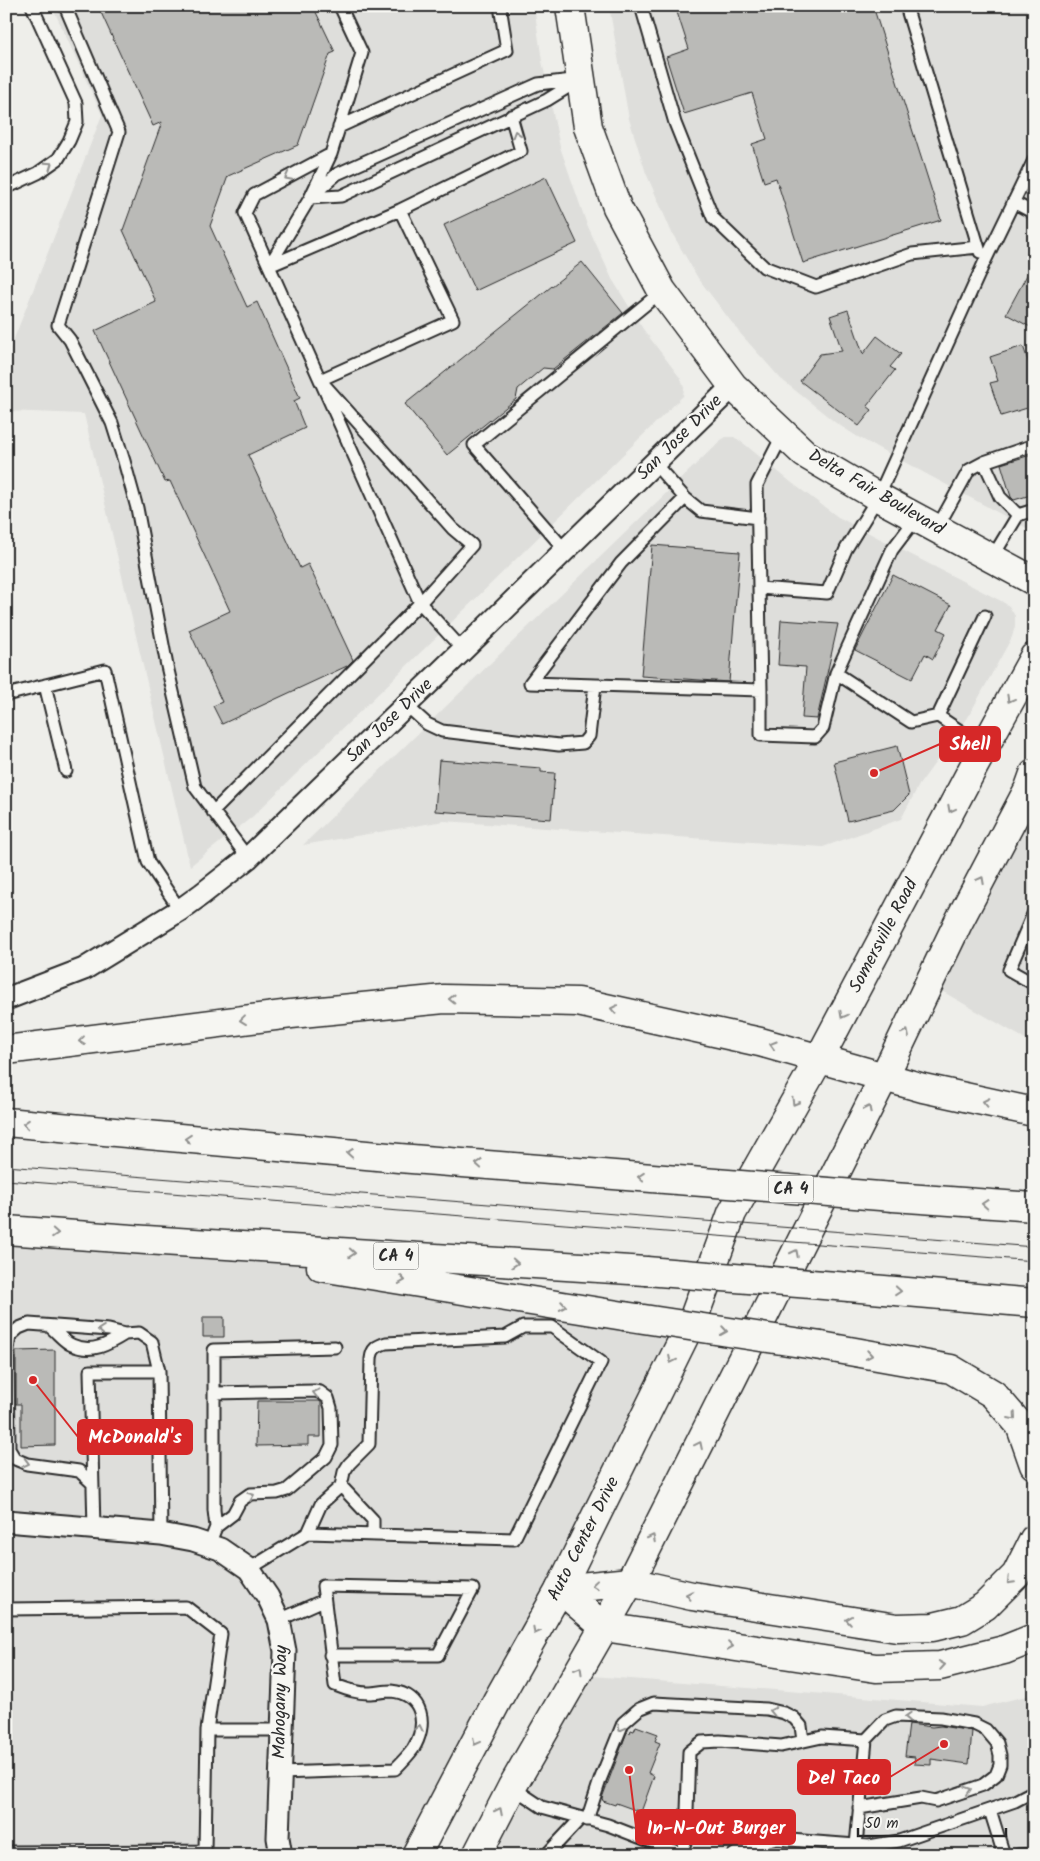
<svg xmlns="http://www.w3.org/2000/svg" width="1040" height="1861" font-family="Kalam,sans-serif">
<style>
.built{fill:#dededb}
.building{fill:#babab7;stroke:#2b2b2b}
.lines{fill:none;stroke-linecap:round;stroke-linejoin:round}
.lane-casing{stroke:#2b2b2b;stroke-width:15}
.street-casing{stroke:#2b2b2b;stroke-width:25}
.secondary-casing{stroke:#2b2b2b;stroke-width:31}
.highway-casing{stroke:#2b2b2b;stroke-width:31}
.lane{stroke:#f6f6f2;stroke-width:11}
.street{stroke:#f6f6f2;stroke-width:21}
.secondary{stroke:#f6f6f2;stroke-width:28}
.highway{stroke:#f6f6f2;stroke-width:28}
.tram{stroke:#2b2b2b;stroke-width:1}
.highway-bridge-casing{stroke:#2b2b2b;stroke-width:31;stroke-linecap:butt}
.highway-bridge{stroke:#f6f6f2;stroke-width:28}
.oneway{stroke:#90908e}
.labels{text-anchor:middle;dominant-baseline:central;stroke-width:4.5;stroke-linejoin:round;paint-order:stroke}
.shield{fill:#f6f6f2;stroke:#686867;stroke-width:1}
.shield-label{font-size:16px;font-weight:bold;fill:#2b2b2b}
.street-label{font-size:18px;fill:#2b2b2b;stroke:#f6f6f2}
.leader{fill:none;stroke:#d62828;stroke-width:2}
.callout-dot{fill:#d62828;stroke:#f6f6f2;stroke-width:2}
.callout{fill:#d62828;stroke:#d62828;stroke-width:2}
.callout-label{font-size:19px;text-anchor:middle;font-weight:bold;fill:#fff}
</style>
<rect width="100%" height="100%" fill="#eeeeea"/>
<filter id="ink" filterUnits="userSpaceOnUse"><feTurbulence type="fractalNoise" baseFrequency=".02" numOctaves="2"/><feDisplacementMap in="SourceGraphic" scale="10" xChannelSelector="R" yChannelSelector="G"/><feConvolveMatrix kernelMatrix="1 2 1 2 8 2 1 2 1" color-interpolation-filters="sRGB"/></filter>
<g filter="url(#ink)">
<path class="built" d="M52,6H534L542,61L560,147L586,222L612,279L643,329L681,379L684,388L683,396L252,817L190,866L84,414L6,411V359L102,115Z
M609,6H1034V532L858,437L836,423L781,379L739,332L698,278L672,233L646,173L629,119Z
M726,437H734L743,443L792,483L838,517L1001,601L1009,606L1015,616V626L1012,637L967,719L919,785L901,819L823,847L444,821L303,845L721,440Z
M1034,810V1044L940,990Z
M6,1230L146,1240L685,1325L416,1855H6Z
M592,1676L813,1693L982,1707L1034,1694V1855H489Z"/>
<path class="building" d="M98,6H313L335,52L330,54L298,145L228,176L210,226L247,307L257,302L300,398L294,401L305,428L248,455L300,568L308,564L353,660L347,666L222,724L213,706L222,702L189,630L230,611L170,481L165,482L95,331L156,302L123,230L162,122L153,126Z
M675,6H873L941,220L803,263L776,178L764,182L752,144L767,139L752,93L684,114L666,57L689,49Z
M546,177L577,243L475,291L444,225Z
M582,262L623,313L553,369L543,368L518,389L516,399L447,455L405,404Z
M1034,262V329L1006,314Z
M848,310L863,354L877,336L901,354L890,367L895,370L867,406L872,410L859,426L800,381L820,354L842,351L830,316Z
M1023,346L1034,378V406L1001,416L990,383L998,381L990,357Z
M1034,454V494L1014,500L1011,497L1001,464Z
M652,545L740,552L729,682L641,676Z
M893,575L951,605L938,629L946,633L933,659L925,654L912,679L855,650Z
M781,620L838,624L817,719L802,718L806,667L778,665Z
M897,746L909,795L894,810L848,821L834,762Z
M439,760L541,768V772L555,773L551,819L435,811Z
M203,1317H224V1337H203Z
M55,1350V1445L21,1446V1404H16V1351Z
M257,1401H319L321,1402V1437H308V1445L256,1446Z
M909,1724L932,1727L941,1726L972,1731L969,1764L931,1759V1765L914,1764L915,1757L905,1756Z
M636,1726L658,1734L655,1741L660,1743L648,1773L654,1776L641,1812L616,1803L615,1805L603,1801L602,1798L627,1732L630,1733L631,1730L634,1731Z"/>
<g class="lines">
<defs>
<path id="lane" d="M65,6L119,132L58,325L70,340L112,423L124,461L137,508L167,666L195,787L248,858
M641,6L675,123L713,218L764,267L816,287L912,254L978,247
M906,6L980,252
M581,79L547,100L341,196L310,198L337,174L538,84Z
M339,127L507,50L500,6
M331,154L254,195L245,213L269,266L310,198L331,154L362,53L340,6
M6,188L38,173L58,159L69,141L77,122L76,103L32,6
M1013,202L1034,213
M783,434L757,485L761,690V735L815,737L823,728L836,673
M984,462L1000,497L1018,515
M654,463L685,498
M917,517L892,550L836,673L911,722L938,716
M758,518L701,511L685,498L621,563L530,683L761,690
M937,528L969,470L984,462L1034,445
M565,550L474,445L662,291
M992,558L1018,515L1034,510
M759,588L827,593L846,549L878,497L984,263L1034,160
M463,650L420,603L269,266L400,210L521,151L511,116
M45,685L66,771
M6,695L105,670L148,862L180,910
M406,705L427,724L442,731L559,745L583,743L589,736L595,685
M984,747L938,716L985,616
M213,812L420,603L472,545L453,529L320,380L453,320L400,210
M1034,912L1009,970L1034,984
M50,1327C57,1332 64,1342 72,1345C92,1354 109,1344 125,1334
M215,1393L314,1391L320,1392L328,1398L331,1408L332,1445L326,1457L287,1490L277,1493L250,1494L240,1501L233,1514L216,1527
M91,1482L79,1471L27,1464L15,1459L9,1449L8,1349L10,1336L19,1328L29,1324L109,1330L125,1334L139,1333L152,1342L159,1371
M341,1486L373,1520V1535
M94,1528L90,1371H159L161,1534
M209,1545L216,1527L214,1510V1350L335,1347
M249,1569L308,1533L321,1504L341,1486L344,1472L349,1464L369,1444L371,1359C372,1348 377,1346 386,1343L505,1337L523,1327H552L601,1362L514,1539L308,1533
M6,1609L186,1607L221,1634L207,1730L205,1851L6,1852
M279,1620L324,1600
M207,1730H282
M280,1773L395,1769C401,1763 408,1756 413,1749C428,1725 424,1694 391,1691C384,1691 376,1693 368,1693C356,1693 346,1689 335,1685L323,1586L473,1589L438,1655H330
M512,1787L542,1807L608,1825L685,1855
M859,1808L921,1798L936,1801L983,1785L996,1775L1000,1765V1755L997,1743L986,1730L974,1724L941,1718L896,1716L885,1720L866,1740
M990,1810L1004,1855
M587,1820L600,1780L623,1723L639,1709L654,1703L767,1709L784,1713L794,1718L801,1726L803,1741
M681,1853L686,1840L689,1752L702,1742L720,1741L781,1746L822,1737L866,1740L856,1845
M549,1855V1852L581,1818
M733,1855L748,1845L777,1839L869,1846L899,1841L1015,1801L1034,1791
M1018,1855L1034,1854"/>
<path id="street" d="M6,999L84,969L180,910L202,894L248,858L463,650L733,386
M6,1521L161,1534L193,1540L220,1549L249,1569L268,1597L279,1620L285,1651L278,1838L281,1855"/>
<path id="secondary" d="M570,6L588,127L617,207L662,291L733,386L805,454L878,497L1034,581
M416,1855L498,1699L560,1589L581,1546L694,1317L732,1213L819,1059L974,766L1034,657
M477,1855L512,1787L630,1582L884,1077L958,923L1029,788L1034,774"/>
<path id="highway" d="M6,1050L291,1014L444,999L578,1002L760,1042L923,1088L1034,1112
M6,1122L399,1158L690,1181
M893,1197L1034,1207
M6,1230L146,1240L646,1271
M321,1267L624,1316
M849,1287L1034,1303
M821,1346L951,1369L993,1394L1020,1425L1034,1465
M560,1589L630,1582L692,1596L897,1628L933,1627L962,1620L985,1606L1016,1575L1034,1539
M560,1589L604,1627L876,1668L940,1666L1004,1650L1034,1638"/>
</defs>
<use href="#lane" class="lane-casing"/>
<use href="#street" class="street-casing"/>
<use href="#secondary" class="secondary-casing"/>
<use href="#highway" class="highway-casing"/>
<use href="#lane" class="lane"/>
<use href="#street" class="street"/>
<use href="#secondary" class="secondary"/>
<use href="#highway" class="highway"/>
<path class="tram" d="M6,1166L1034,1247
M6,1180L1034,1261"/>
<defs>
<path id="highway-bridge" d="M690,1181L893,1197
M646,1271L849,1287
M624,1316L821,1346"/>
</defs>
<use href="#highway-bridge" class="highway-bridge-casing"/>
<use href="#highway-bridge" class="highway-bridge"/>
</g>
<defs><path id="oneway-chevron" d="M-2-3.5L2.5 0L-2 3.5" fill="none" stroke-width="1.6" stroke-linecap="round" stroke-linejoin="round" transform="scale(1.25)"/></defs>
<g class="oneway">
<use href="#oneway-chevron" transform="translate(516 134) rotate(-107)"/>
<use href="#oneway-chevron" transform="translate(49 165) rotate(-35)"/>
<use href="#oneway-chevron" transform="translate(288 177) rotate(152)"/>
<use href="#oneway-chevron" transform="translate(1010 699) rotate(119)"/>
<use href="#oneway-chevron" transform="translate(951 809) rotate(118)"/>
<use href="#oneway-chevron" transform="translate(981 880) rotate(-62)"/>
<use href="#oneway-chevron" transform="translate(452 999) rotate(-179)"/>
<use href="#oneway-chevron" transform="translate(614 1009) rotate(-168)"/>
<use href="#oneway-chevron" transform="translate(843 1015) rotate(118)"/>
<use href="#oneway-chevron" transform="translate(243 1020) rotate(173)"/>
<use href="#oneway-chevron" transform="translate(906 1033) rotate(-64)"/>
<use href="#oneway-chevron" transform="translate(82 1041) rotate(173)"/>
<use href="#oneway-chevron" transform="translate(773 1045) rotate(-163)"/>
<use href="#oneway-chevron" transform="translate(795 1102) rotate(120)"/>
<use href="#oneway-chevron" transform="translate(986 1102) rotate(-168)"/>
<use href="#oneway-chevron" transform="translate(868 1109) rotate(-63)"/>
<use href="#oneway-chevron" transform="translate(26 1124) rotate(-175)"/>
<use href="#oneway-chevron" transform="translate(188 1139) rotate(-175)"/>
<use href="#oneway-chevron" transform="translate(350 1153) rotate(-175)"/>
<use href="#oneway-chevron" transform="translate(479 1164) rotate(-175)"/>
<use href="#oneway-chevron" transform="translate(641 1177) rotate(-175)"/>
<use href="#oneway-chevron" transform="translate(985 1204) rotate(-176)"/>
<use href="#oneway-chevron" transform="translate(55 1233) rotate(4)"/>
<use href="#oneway-chevron" transform="translate(352 1253) rotate(4)"/>
<use href="#oneway-chevron" transform="translate(795 1253) rotate(-63)"/>
<use href="#oneway-chevron" transform="translate(515 1263) rotate(4)"/>
<use href="#oneway-chevron" transform="translate(402 1280) rotate(9)"/>
<use href="#oneway-chevron" transform="translate(898 1291) rotate(5)"/>
<use href="#oneway-chevron" transform="translate(563 1306) rotate(9)"/>
<use href="#oneway-chevron" transform="translate(101 1330) rotate(-176)"/>
<use href="#oneway-chevron" transform="translate(724 1331) rotate(9)"/>
<use href="#oneway-chevron" transform="translate(869 1355) rotate(10)"/>
<use href="#oneway-chevron" transform="translate(672 1360) rotate(116)"/>
<use href="#oneway-chevron" transform="translate(316 1393) rotate(-166)"/>
<use href="#oneway-chevron" transform="translate(1013 1417) rotate(49)"/>
<use href="#oneway-chevron" transform="translate(699 1445) rotate(-64)"/>
<use href="#oneway-chevron" transform="translate(26 1463) rotate(15)"/>
<use href="#oneway-chevron" transform="translate(251 1496) rotate(-22)"/>
<use href="#oneway-chevron" transform="translate(652 1538) rotate(-63)"/>
<use href="#oneway-chevron" transform="translate(1010 1581) rotate(135)"/>
<use href="#oneway-chevron" transform="translate(595 1585) rotate(174)"/>
<use href="#oneway-chevron" transform="translate(689 1595) rotate(-168)"/>
<use href="#oneway-chevron" transform="translate(849 1620) rotate(-171)"/>
<use href="#oneway-chevron" transform="translate(536 1631) rotate(119)"/>
<use href="#oneway-chevron" transform="translate(730 1646) rotate(8)"/>
<use href="#oneway-chevron" transform="translate(942 1665) rotate(-9)"/>
<use href="#oneway-chevron" transform="translate(579 1670) rotate(-60)"/>
<use href="#oneway-chevron" transform="translate(773 1711) rotate(-168)"/>
<use href="#oneway-chevron" transform="translate(908 1717) rotate(-178)"/>
<use href="#oneway-chevron" transform="translate(419 1728) rotate(-78)"/>
<use href="#oneway-chevron" transform="translate(621 1728) rotate(118)"/>
<use href="#oneway-chevron" transform="translate(476 1742) rotate(118)"/>
<use href="#oneway-chevron" transform="translate(968 1790) rotate(-18)"/>
<use href="#oneway-chevron" transform="translate(499 1811) rotate(-63)"/>
</g>
</g>
<g class="labels">
<g class="shield">
<rect x="768.5" y="1175.5" width="45" height="27" rx="4"/>
<rect x="373.5" y="1242.5" width="45" height="27" rx="4"/>
</g>
<g class="shield-label">
<text x="791" y="1189">CA 4</text>
<text x="396" y="1256">CA 4</text>
</g>
<g class="street-label">
<text transform="translate(680 438) rotate(-45)">San Jose Drive</text>
<text transform="translate(876 493) rotate(30)">Delta Fair Boulevard</text>
<text transform="translate(390 721) rotate(-44)">San Jose Drive</text>
<text transform="translate(884 936) rotate(-62)">Somersville Road</text>
<text transform="translate(584 1539) rotate(-63)">Auto Center Drive</text>
<text transform="translate(281 1702) rotate(-89)">Mahogany Way</text>
</g>
</g>
<path class="leader" d="M874 773L940 744M33 1380L78 1437M944 1744L890 1777M629 1770L636 1827"/>
<g class="callout-dot">
<circle cx="874" cy="773" r="5"/>
<circle cx="33" cy="1380" r="5"/>
<circle cx="944" cy="1744" r="5"/>
<circle cx="629" cy="1770" r="5"/>
</g>
<g class="callout">
<rect x="940" y="727" width="60" height="34" rx="5"/>
<rect x="78" y="1420" width="114" height="34" rx="5"/>
<rect x="798" y="1760" width="92" height="34" rx="5"/>
<rect x="636" y="1810" width="159" height="34" rx="5"/>
</g>
<g class="callout-label">
<text x="970" y="750">Shell</text>
<text x="135" y="1443">McDonald's</text>
<text x="844" y="1784">Del Taco</text>
<text x="716" y="1834">In-N-Out Burger</text>
</g>
<rect width="1040" height="1861" fill="none" stroke="#f6f6f2" stroke-width="25"/>
<rect x="12" y="12" width="1015" height="1836" fill="none" stroke="#2b2b2b" stroke-width="2" filter="url(#ink)"/>
<path d="M858 1828v8h148v-8" fill="none" stroke="#2b2b2b" stroke-width="2.5"/>
<text x="865" y="1828" font-size="15" fill="#2b2b2b" stroke="#f6f6f2" stroke-width="4" paint-order="stroke">50 m</text>
</svg>
